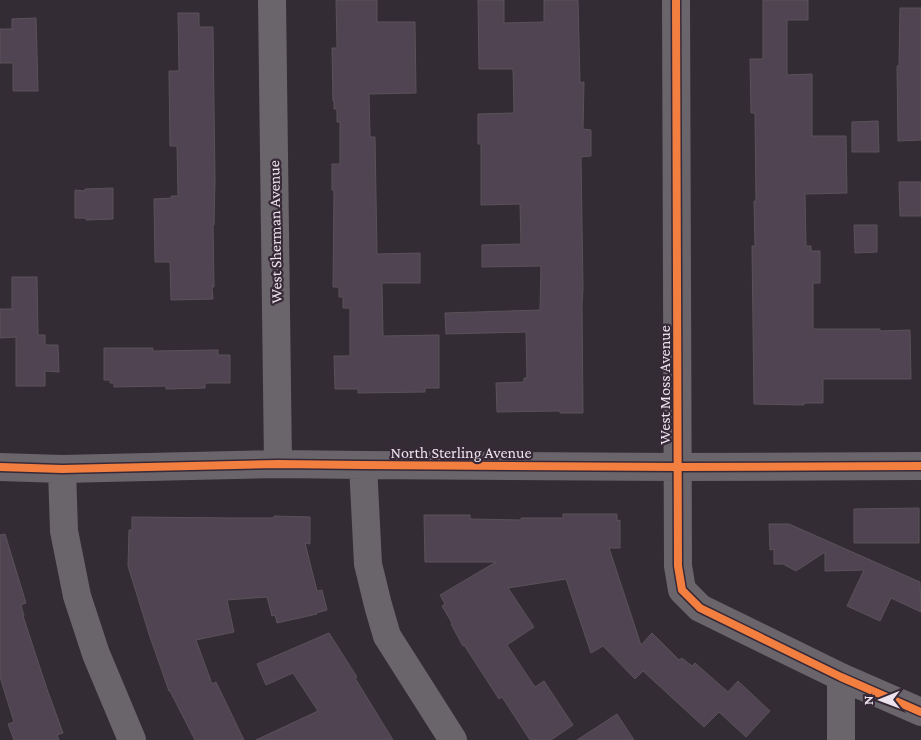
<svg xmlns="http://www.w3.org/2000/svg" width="921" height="740" font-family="'Crimson Pro',serif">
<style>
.building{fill:#514452;stroke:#595259}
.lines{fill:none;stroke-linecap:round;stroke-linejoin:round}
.minor{stroke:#6a656b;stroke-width:28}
.cycleway-casing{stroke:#372937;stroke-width:11}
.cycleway{stroke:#f27e40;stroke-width:8}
.labels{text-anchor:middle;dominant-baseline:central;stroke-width:4.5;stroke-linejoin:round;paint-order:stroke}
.street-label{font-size:16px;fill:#ece3ec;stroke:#372937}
</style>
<rect width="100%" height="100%" fill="#342c34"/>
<path class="building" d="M336,0H377V22H415L416,93L369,94L370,137H375L377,254L420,253V283H382L383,336L439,335V388H425V392L358,393V389H335L334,356H350V308H343V297H339V287H333L334,190H332V164H340V122H337V109H334V101H333L332,48H337Z
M478,0H504V23L544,22V0H578L580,83L584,82L583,129L591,130V156L581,157L583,288L582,304L583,413H560V411L497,412L496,383L524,382V378H527L526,332L446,334L445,313L540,310L541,266L482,267V245L521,244L520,204L481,205V144H478V114L514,113L513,69H479Z
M763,0H808V20H787V75L812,74V136H846L847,193L805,194L806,246H811V251H820V283H813V329H880V331L910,330L911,379H823V403H804V405L754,404L752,246H755L754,201H756L755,113H751L750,59H763Z
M900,8H921V140L898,141L897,66H899Z
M178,13H199V27H213L215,181L214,225H213L214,287H212L213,299L171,300L170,262H155L154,199L172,198L171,196H178L177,146H170L169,71H179Z
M36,18L38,91H13V63H0V29H12V19Z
M878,121L879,152H852V122Z
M899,182H921V216H900Z
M113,188V219L86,220V218H75V190L85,191V189Z
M854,225H877V252L855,253Z
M12,277H37L38,335H45V345H58L59,372L45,371V386H16V337L0,338V309H12Z
M104,348H153V351L218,350V355H230V383H205V388L166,389V386L114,387V383H110V380H104Z
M919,508V543H854V509Z
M563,514H617V521L620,520V548H609L641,645L652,633L679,660L682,658L692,666L695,663L728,692L738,681L770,711L746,737L719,712L704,727L643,671L635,679L603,646L591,653L566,579L508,588L534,627L507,645L535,687L544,681L573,725L551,740H530L502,697L499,699L464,645L463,646L451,624L452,623L442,606L445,604L440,595L496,562H425L424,515H470V519L521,520V518H563Z
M274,516L310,517V544L305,543L317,591L322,590L327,610L316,613L317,614L277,623L275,615L272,616L267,597L227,600L234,632L196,640L212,684L216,682L244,740H195L170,691H169L150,637L128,566L129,530H132V517L233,518H274Z
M769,524H789L920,582L921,612L891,598L880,621L847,606L864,570L825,571V552L796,571L783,564H774V549L770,550Z
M5,534L26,603L21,605L24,616H23L47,689L63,733L57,735L59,740H14L8,724L14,722L0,677V535Z
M329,633L357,677L355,678L393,740H256L318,711L293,673L266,685L257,664Z
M617,714L634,740H577Z"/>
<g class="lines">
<path class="minor" d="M272,0L278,464
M676,0L678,566L682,590L700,608L841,677L921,712
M363,465L368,564L378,605L387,636L453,740
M0,467L62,469L278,464L363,465L678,467L921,466
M62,469L64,531L77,596L96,654L132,740
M841,677V740"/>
<defs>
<path id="cycleway" d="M676,0L678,566L682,590L700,608L841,677L921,712
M0,467L62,469L278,464L363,465L678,467L921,466"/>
</defs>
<use href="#cycleway" class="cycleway-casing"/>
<use href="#cycleway" class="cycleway"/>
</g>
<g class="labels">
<g class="street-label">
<text transform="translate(275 232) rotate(-91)">West Sherman Avenue</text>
<text transform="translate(664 385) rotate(-90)">West Moss Avenue</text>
<text x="461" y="452">North Sterling Avenue</text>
</g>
</g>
<g transform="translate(881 700) rotate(269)" stroke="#372937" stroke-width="4" paint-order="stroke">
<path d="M0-4L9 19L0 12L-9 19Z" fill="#ece3ec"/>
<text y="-8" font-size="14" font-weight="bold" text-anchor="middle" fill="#ece3ec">N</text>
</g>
</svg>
